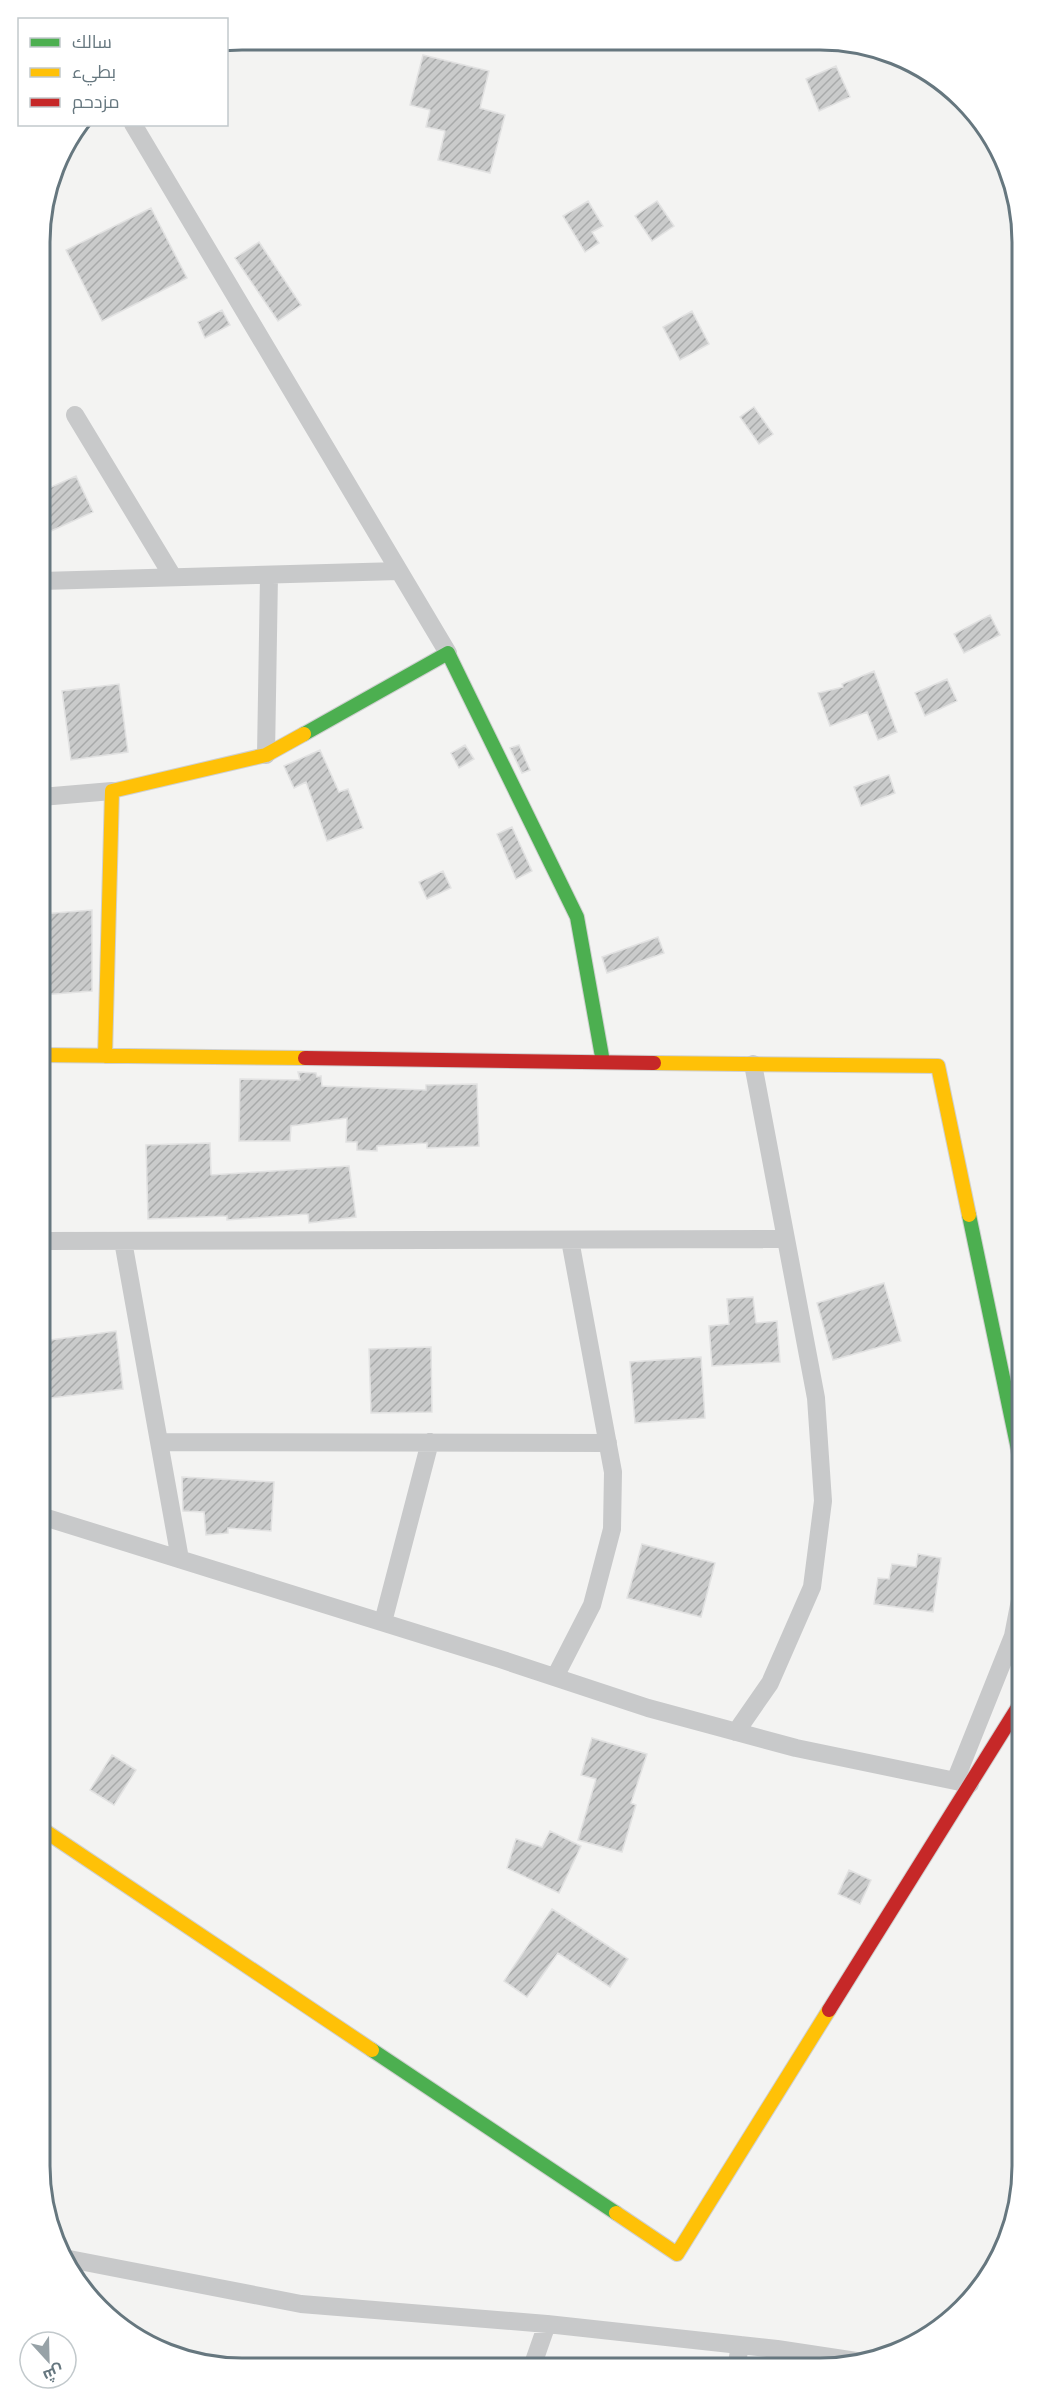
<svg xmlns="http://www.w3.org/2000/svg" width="1061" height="2408" font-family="'Alegreya Sans',Cairo,sans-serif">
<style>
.building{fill:url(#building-hatch);stroke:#e2e2e2;stroke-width:1.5}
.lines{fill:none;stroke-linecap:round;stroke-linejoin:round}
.fast-casing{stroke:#cfd0d0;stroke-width:16}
.slow-casing{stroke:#cfd0d0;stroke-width:16}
.jam-casing{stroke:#cfd0d0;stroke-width:16}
.street{stroke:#c8c9ca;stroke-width:18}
.fast{stroke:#4caf50;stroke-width:14}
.slow{stroke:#ffc107;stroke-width:14}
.jam{stroke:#c62828;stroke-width:14}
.rim{fill:none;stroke:#66777f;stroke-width:3}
</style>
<defs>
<pattern id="building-hatch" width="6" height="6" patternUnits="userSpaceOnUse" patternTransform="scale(1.5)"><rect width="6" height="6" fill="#cacbcb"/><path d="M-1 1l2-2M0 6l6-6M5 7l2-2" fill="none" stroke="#a8aaaa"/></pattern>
</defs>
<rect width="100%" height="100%" fill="#f3f3f2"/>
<path class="building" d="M423,55L489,71L480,108L505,115L490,173L438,160L445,131L426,127L430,110L410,105Z
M836,66L850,97L819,111L806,79Z
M588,201L603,226L592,232L599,243L585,252L563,216Z
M657,201L674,226L652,241L635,216Z
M151,208L187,278L102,321L66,250Z
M259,242L301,305L278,321L235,258Z
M222,310L230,325L205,338L198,322Z
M692,311L709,344L680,360L663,327Z
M754,407L773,434L759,444L740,417Z
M76,476L93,512L40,536V492Z
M990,615L1000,635L964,653L954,634Z
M874,671L897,732L878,740L867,712L830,726L818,693L843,687L842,684Z
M947,679L957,701L925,716L915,693Z
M119,684L128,752L71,760L62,691Z
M465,745L474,759L459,768L451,753Z
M519,745L530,770L522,773L510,748Z
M320,750L339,792L348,789L363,828L327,841L306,782L294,788L284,766Z
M889,775L895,793L861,806L854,787Z
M512,827L532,871L516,879L497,834Z
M443,871L451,888L427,899L419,882Z
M92,910V991L42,995V914Z
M658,937L664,953L607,973L602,957Z
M298,1072L316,1073L317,1077L321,1076L322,1086L426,1090V1085L477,1084L479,1146L427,1148V1143L377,1146V1151L357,1150V1142H346L347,1118L291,1126L290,1141H239L240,1079L300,1080Z
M210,1143L211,1175L349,1166L356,1217L309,1223L308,1214L227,1220V1216L148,1219L146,1145Z
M884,1283L901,1341L833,1360L817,1303Z
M753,1297L756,1323L777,1321L780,1362L712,1366L709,1326L729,1324L727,1299Z
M116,1331L123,1389L43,1399V1341Z
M431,1347L432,1412L371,1413L369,1349Z
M701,1357L705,1418L635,1423L630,1362Z
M182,1477L274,1482L271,1531L228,1528V1533L206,1535L204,1512L183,1511Z
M642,1544L715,1563L701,1617L627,1598Z
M918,1554L941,1558L933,1612L874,1604L878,1578L889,1579L892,1564L916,1567Z
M592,1738L647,1754L631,1803L636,1805L622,1852L578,1840L596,1779L581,1775Z
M112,1755L136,1770L114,1805L90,1790Z
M550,1831L581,1846L559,1893L507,1868L516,1839L542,1847Z
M849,1870L871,1880L860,1904L838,1894Z
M552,1909L628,1959L610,1987L558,1953L527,1997L504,1981Z"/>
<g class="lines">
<defs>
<path id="fast" d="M304,734L448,653L577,917L603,1062
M969,1215L1019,1454
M372,2050L616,2213"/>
<path id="slow" d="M42,1055L305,1058
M105,1056L112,791L266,755L304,734
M654,1063L938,1066L969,1215
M45,1831L372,2050
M616,2213L677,2254L829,2010"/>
<path id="jam" d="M305,1058L654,1063
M829,2010L1020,1704"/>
</defs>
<use href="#fast" class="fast-casing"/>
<use href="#slow" class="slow-casing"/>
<use href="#jam" class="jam-casing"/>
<path class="street" d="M133,124L448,653
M75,415L173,577
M41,581L399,571
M266,755L269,575
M41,797L112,791
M43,1241L786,1239
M123,1241L180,1559
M160,1442L608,1443
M44,1517L500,1659L648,1708L796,1748L970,1784
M383,1622L430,1442
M555,1677L592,1605L612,1529L613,1472L570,1240
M736,1732L770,1683L812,1587L823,1501L816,1398L753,1064
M955,1781L1013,1636L1020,1600
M64,2258L301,2304L547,2324L777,2349L863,2362
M737,2363L740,2345
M533,2364L547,2324"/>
<use href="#fast" class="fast"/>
<use href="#slow" class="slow"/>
<use href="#jam" class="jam"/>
</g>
<path d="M0 0H1061V2408H0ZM242 50H820A192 192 0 0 1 1012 242V2166A192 192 0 0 1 820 2358H242A192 192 0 0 1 50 2166V242A192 192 0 0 1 242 50Z" fill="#fff" fill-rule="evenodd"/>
<path class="rim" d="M242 50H820A192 192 0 0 1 1012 242V2166A192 192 0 0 1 820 2358H242A192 192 0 0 1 50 2166V242A192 192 0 0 1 242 50Z"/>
<rect x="18" y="18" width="210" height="108" fill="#ffffff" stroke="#c2c9cc" stroke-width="1.5"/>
<rect x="30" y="38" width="30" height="9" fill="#4caf50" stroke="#c2c9cc" stroke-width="1.5"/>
<text x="72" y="48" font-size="18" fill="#66777f">سالك</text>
<rect x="30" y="68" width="30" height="9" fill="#ffc107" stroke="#c2c9cc" stroke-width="1.5"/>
<text x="72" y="78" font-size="18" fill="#66777f">بطيء</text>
<rect x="30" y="98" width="30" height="9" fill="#c62828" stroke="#c2c9cc" stroke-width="1.5"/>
<text x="72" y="108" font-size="18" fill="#66777f">مزدحم</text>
<g transform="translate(48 2360) rotate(158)"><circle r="28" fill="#ffffff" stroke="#c2c9cc" stroke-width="1.5"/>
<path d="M0-4.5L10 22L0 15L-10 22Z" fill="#97a2a7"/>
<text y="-9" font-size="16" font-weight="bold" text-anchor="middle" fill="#66777f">ش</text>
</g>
</svg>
